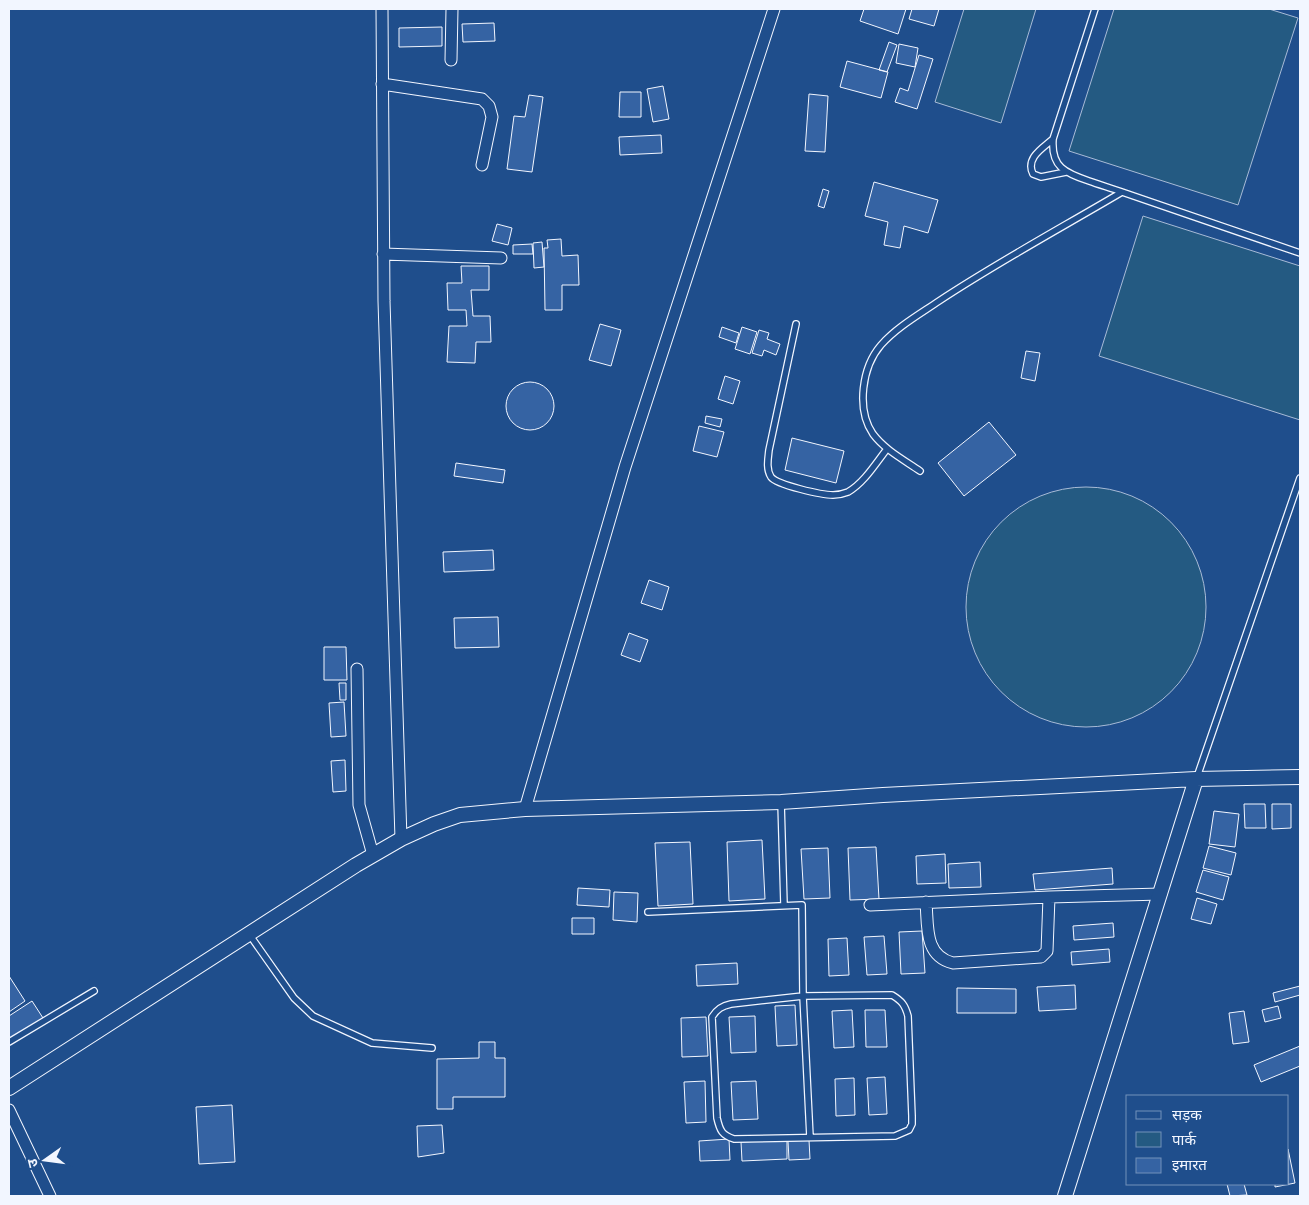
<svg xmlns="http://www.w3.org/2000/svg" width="1309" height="1205" font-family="Rubik,'Noto Sans Devanagari',sans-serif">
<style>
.green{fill:#245a82;stroke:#a8bbd7}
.building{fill:#3563a3;stroke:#f2f6ff}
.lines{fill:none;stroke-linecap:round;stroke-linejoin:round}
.service-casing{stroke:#f2f6ff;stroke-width:8}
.minor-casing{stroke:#f2f6ff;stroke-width:13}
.tertiary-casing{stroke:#f2f6ff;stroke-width:16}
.service{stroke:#1f4e8c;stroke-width:5.5}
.minor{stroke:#1f4e8c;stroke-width:11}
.tertiary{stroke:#1f4e8c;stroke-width:14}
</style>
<rect width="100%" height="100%" fill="#1f4e8c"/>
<path class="green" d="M964,9H1036L1001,123L935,102Z
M1114,9H1269L1298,18L1238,205L1069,151Z
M1143,216L1300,266V420L1099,356Z
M966 607a120 120 0 1 1 240 0a120 120 0 1 1-240 0Z"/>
<path class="building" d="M864,9H906L898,34L860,21Z
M912,9H939L934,26L909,19Z
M494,23L495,41L463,42L462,24Z
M442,27V46L399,47V28Z
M889,42L897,45L887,72L879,70Z
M899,44L918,48L915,67L896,63Z
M919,55L933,59L917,109L895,102L900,88L908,91Z
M847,61L888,72L881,98L840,87Z
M663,86L669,119L653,122L647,89Z
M620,92H641V117H619Z
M809,94L828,96L825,152L805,151Z
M529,95L543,97L532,172L507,169L514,116L525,117Z
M661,135L662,153L620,155L619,137Z
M874,182L938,200L928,233L904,226L900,248L884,245L888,222L865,216Z
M823,189L829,191L824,208L818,206Z
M497,224L512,228L508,245L492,241Z
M561,239L562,256L578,255L579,285H562V310H545L544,248H548L547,240Z
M542,242L544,267L534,268L533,243Z
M532,244L533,254H513V245Z
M461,266H489V290H471L473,316H490L491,342H476L475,363L447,362L449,326H467L466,310H448L447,283H462Z
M600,324L621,330L611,366L589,360Z
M722,327L739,333L736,343L719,337Z
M742,327L757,332L750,354L735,349Z
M759,330L769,333L767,339L780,344L776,355L764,350L762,356L752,353Z
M1026,351L1040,353L1035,381L1021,378Z
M725,376L740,381L733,404L718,399Z
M506 406a24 24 0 1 1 48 0a24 24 0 1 1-48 0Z
M706,416L722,419L720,427L705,423Z
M989,422L1016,455L964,496L938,463Z
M699,426L724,432L717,457L693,451Z
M792,438L844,451L836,483L785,470Z
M456,463L505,470L503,483L454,476Z
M493,550L494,570L444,572L443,552Z
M649,580L669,587L662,610L641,603Z
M498,617L499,647L455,648L454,618Z
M629,633L648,640L640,662L621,655Z
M324,647H346L347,680H324Z
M339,683H346V700H340Z
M344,702L346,736L331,737L329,703Z
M345,760L346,791L333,792L331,761Z
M1244,804H1265L1266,828H1245Z
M1272,804H1291V828L1272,829Z
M1214,811L1239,814L1235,847L1209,844Z
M762,840L765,899L729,901L727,842Z
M690,842L693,904L658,906L655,843Z
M1209,846L1236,853L1231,875L1203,868Z
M876,847L879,899L850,900L848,848Z
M828,848L830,898L804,899L801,849Z
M945,854L946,883L917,884L916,856Z
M980,862L981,887L949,888L948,864Z
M1112,868L1113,884L1035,890L1033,874Z
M1203,870L1229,877L1223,900L1196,892Z
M578,888L610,890L609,907L577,905Z
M614,892L638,893L637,922L613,920Z
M1197,898L1217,904L1211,924L1191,919Z
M572,918H594V934H572Z
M1113,923L1114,937L1074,940L1073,926Z
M922,931L925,973L901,974L899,932Z
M884,936L887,974L867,975L864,937Z
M847,938L849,975L829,976L828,939Z
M1109,949L1110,962L1072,965L1071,952Z
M737,963L738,984L697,986L696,965Z
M9,976L25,1001L9,1012Z
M1075,985L1076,1009L1039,1011L1037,987Z
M1300,986V995L1275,1002L1273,993Z
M957,988L1016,989V1013H957Z
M32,1001L43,1018L9,1040V1016Z
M795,1005L797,1045L777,1046L775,1006Z
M1278,1006L1281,1018L1265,1022L1262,1010Z
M852,1010L854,1047L834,1048L832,1011Z
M865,1010H885L887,1047H866Z
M1244,1011L1249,1042L1233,1044L1229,1013Z
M755,1016L756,1052L731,1053L729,1017Z
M706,1017L708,1056L682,1057L681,1018Z
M479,1042H495V1058H505V1097H453V1109H437V1059L479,1058Z
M1300,1046V1066L1261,1082L1254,1065Z
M885,1077L887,1114L869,1115L867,1078Z
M854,1078L855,1115L836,1116L835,1079Z
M705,1081L706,1122L686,1123L684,1082Z
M756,1081L758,1119L733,1120L731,1082Z
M232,1105L235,1162L199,1164L196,1107Z
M442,1125L444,1153L418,1157L417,1126Z
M729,1139L730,1160L700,1161L699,1141Z
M787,1140V1159L742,1161L741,1142Z
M809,1140L810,1159L789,1160L788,1141Z
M1288,1149L1295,1183L1275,1187V1184H1288Z
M1227,1184H1244L1247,1195L1230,1196Z"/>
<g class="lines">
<defs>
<path id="service" d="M1095,9L1053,139C1051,167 1065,173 1089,181C1100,185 1111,188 1122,192
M1053,139C1043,148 1025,158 1033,174L1041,177L1066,172
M796,324L769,450C768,459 766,469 771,477C777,485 822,495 833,495C838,495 843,494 848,492C864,483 876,463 887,449
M920,471C904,460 885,450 873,434C856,409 862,367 881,345C897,327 920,314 939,301C998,262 1061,228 1122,192L1300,253
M1197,777L1300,478
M781,802L784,905
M648,912L802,905L803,996L810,1137
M249,934L294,998L313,1016L372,1043L432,1048
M892,995C902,1001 905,1005 908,1016L912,1116V1124L909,1130L895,1136L734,1139C722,1135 720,1131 717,1118L712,1017C717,1009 722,1006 731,1004L803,996Z
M9,1042L94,991"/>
<path id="minor" d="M382,9L384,301L401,839
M451,60L452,9
M382,84L482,99L489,106L492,117L482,165
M383,254L501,258
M357,669L359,805L373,855
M525,809L625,467L774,9
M926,902C928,926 924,956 953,963L1041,957L1047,951L1049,897
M870,905L1049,897L1161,894
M9,1110L50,1196"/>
<path id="tertiary" d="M9,1088L356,865L401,839L434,824L460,815L525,809L781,802L883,795L1196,779L1300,777
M1065,1196L1196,779"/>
</defs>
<use href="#service" class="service-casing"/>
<use href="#minor" class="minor-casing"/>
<use href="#tertiary" class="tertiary-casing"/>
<use href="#service" class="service"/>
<use href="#minor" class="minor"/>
<use href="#tertiary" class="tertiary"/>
</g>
<rect width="1309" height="1205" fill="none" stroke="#f2f6ff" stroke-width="20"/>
<rect x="1126" y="1095" width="162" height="90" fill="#1f4e8c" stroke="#7391ba"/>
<rect x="1136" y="1111" width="25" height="8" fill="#1f4e8c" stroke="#7391ba"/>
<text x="1172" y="1120" font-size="15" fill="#f2f6ff">सड़क</text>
<rect x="1136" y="1132" width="25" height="15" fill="#245a82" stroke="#7391ba"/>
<text x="1172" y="1145" font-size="15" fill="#f2f6ff">पार्क</text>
<rect x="1136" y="1158" width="25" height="15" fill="#3563a3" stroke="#7391ba"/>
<text x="1172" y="1170" font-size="15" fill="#f2f6ff">इमारत</text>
<g transform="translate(45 1160) rotate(256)" stroke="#1f4e8c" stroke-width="4" paint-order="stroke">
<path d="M0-4L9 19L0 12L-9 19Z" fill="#f2f6ff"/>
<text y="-8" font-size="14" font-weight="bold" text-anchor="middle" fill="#f2f6ff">उ</text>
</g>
</svg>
